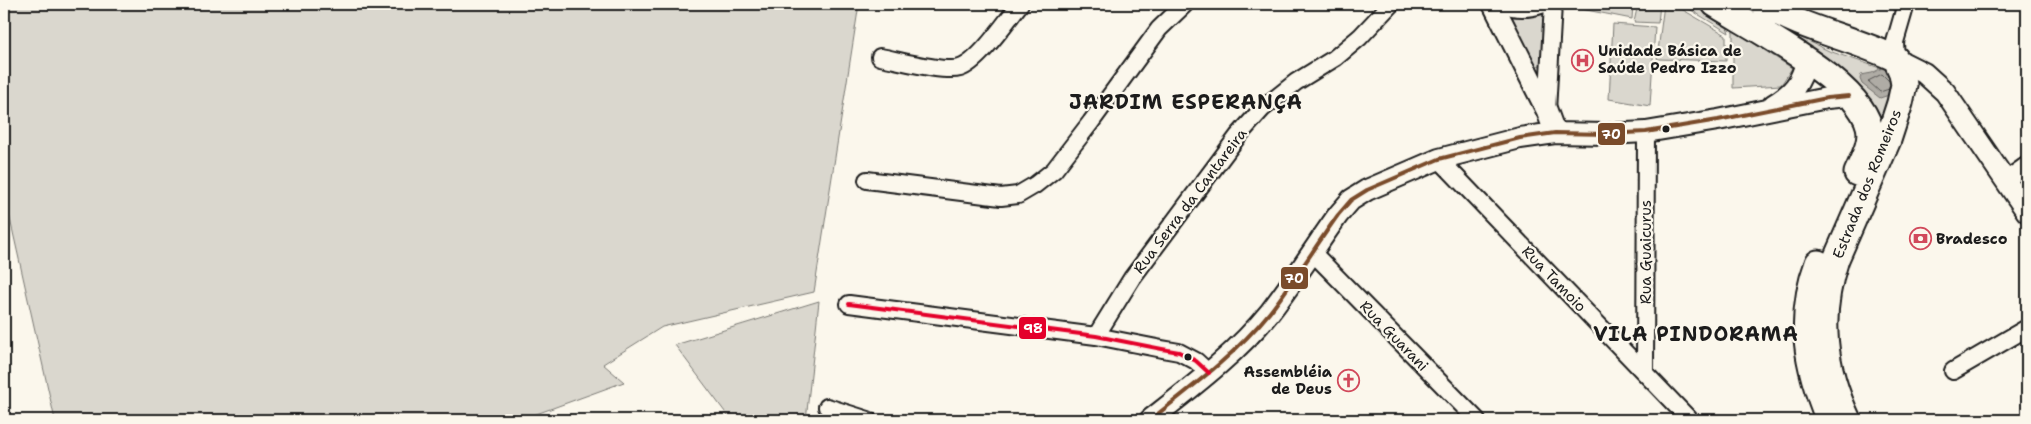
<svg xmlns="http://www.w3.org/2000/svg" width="2031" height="424" font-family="'Shantell Sans',sans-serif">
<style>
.green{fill:#dad7ce;stroke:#7b7a75}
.water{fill:#afaca5;stroke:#74726e}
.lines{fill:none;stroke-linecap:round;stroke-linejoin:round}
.shore{stroke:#575653;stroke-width:1}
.minor-casing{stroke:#1c1c1c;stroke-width:20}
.tertiary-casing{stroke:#1c1c1c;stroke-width:24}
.primary-casing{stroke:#1c1c1c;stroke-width:29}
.minor{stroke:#fbf7ec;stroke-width:16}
.tertiary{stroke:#fbf7ec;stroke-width:20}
.primary{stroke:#fbf7ec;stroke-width:25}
.bus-1-casing{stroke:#fbf7ec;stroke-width:8}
.bus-2-casing{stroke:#fbf7ec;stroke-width:8}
.bus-1{stroke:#7a4b2a;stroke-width:4}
.bus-2{stroke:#e4002b;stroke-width:4}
.bus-dot{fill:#1c1c1c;stroke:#fbf7ec;stroke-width:2}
.labels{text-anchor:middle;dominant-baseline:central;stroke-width:4.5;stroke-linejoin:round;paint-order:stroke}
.poi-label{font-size:15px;font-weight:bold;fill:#1c1c1c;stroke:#fbf7ec;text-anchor:start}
.street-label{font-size:15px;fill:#1c1c1c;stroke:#fbf7ec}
.district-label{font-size:20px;font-weight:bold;letter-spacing:1px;fill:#1c1c1c;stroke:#fbf7ec}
.line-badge{stroke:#fbf7ec;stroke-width:2}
.badge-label{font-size:14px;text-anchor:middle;font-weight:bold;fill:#fff}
</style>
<rect width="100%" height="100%" fill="#fbf7ec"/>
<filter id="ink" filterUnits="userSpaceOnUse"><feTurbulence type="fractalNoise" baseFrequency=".02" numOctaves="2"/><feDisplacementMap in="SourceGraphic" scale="10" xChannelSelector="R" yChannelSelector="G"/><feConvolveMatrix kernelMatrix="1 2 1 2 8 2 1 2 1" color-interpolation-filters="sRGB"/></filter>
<g filter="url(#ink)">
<path class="green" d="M4,4H859L814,292L662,327L603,364L624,382L520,420H55L4,192Z
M1566,4H1633L1632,19L1566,6Z
M1638,4H1660L1658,23L1634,22Z
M1664,4H1673L1726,35V61L1657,59Z
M1681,4H1702L1725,19L1729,33Z
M1734,4H1746L1781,28L1829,51L1889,71L1893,77L1883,123L1867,102Z
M1545,10L1541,65L1531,68L1507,14Z
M1613,24L1655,27L1650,106L1609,99Z
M1733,30L1792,68L1781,85L1733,88Z
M819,301L806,420H731L675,345Z"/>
<path class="water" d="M1882,68C1894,74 1893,81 1892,94L1880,98L1862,84L1860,79L1861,75L1872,73Z"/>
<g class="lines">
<path class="shore" d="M1889,89L1880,92L1868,81L1882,74L1889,81"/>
<defs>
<path id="minor" d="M1502,4C1516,10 1530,9 1544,4
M880,57C898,60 944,73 960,68C979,62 1007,20 1020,4
M1896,59L1895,42L1906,4
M1547,111L1553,4
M1439,159L1690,420
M867,180L1001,197L1018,195L1035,185L1054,170L1091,122L1159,29L1185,4
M2006,180L2027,165
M1312,252L1477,420
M849,304L1096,336L1162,349L1179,352L1196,361L1209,373
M1096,336L1132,278L1238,136L1262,109L1296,82L1335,58L1360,37L1391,4
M1953,371L2027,328
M1645,373L1646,132
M827,407L868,420"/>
<path id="tertiary" d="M1493,4L1547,111L1555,133
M1896,59L1924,73L1945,92L2027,212
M1773,105C1794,92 1800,84 1807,60
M1150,420C1192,387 1236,354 1270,312C1294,281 1315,247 1338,215L1351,200L1367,190L1439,159L1520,138L1555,133L1607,134L1646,132L1718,120L1827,98L1849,96"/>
<path id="primary" d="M1715,4C1753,28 1858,81 1869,126C1873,142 1863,159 1857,173
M1763,4C1802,29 1854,38 1896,59L1902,73L1904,85L1900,103L1888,140L1836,259C1817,316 1823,367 1848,420
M1818,263C1797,319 1807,367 1829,420"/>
</defs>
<use href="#minor" class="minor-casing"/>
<use href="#tertiary" class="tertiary-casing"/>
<use href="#primary" class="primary-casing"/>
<use href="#minor" class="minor"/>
<use href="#tertiary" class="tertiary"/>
<use href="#primary" class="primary"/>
<defs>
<path id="bus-1" d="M1150,420C1192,387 1236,354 1270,312C1294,281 1315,247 1338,215L1351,200L1367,190L1439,159L1520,138L1555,133L1607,134L1646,132L1718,120L1827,98L1849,96"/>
<path id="bus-2" d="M849,304L1096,336L1162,349L1179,352L1196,361L1209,373"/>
</defs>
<use href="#bus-1" class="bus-1-casing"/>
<use href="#bus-2" class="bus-2-casing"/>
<use href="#bus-1" class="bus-1"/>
<use href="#bus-2" class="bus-2"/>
</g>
</g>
<defs>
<symbol id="hospital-ring" viewBox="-11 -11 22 22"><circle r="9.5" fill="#fbf7ec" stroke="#d1495b" stroke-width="1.5"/><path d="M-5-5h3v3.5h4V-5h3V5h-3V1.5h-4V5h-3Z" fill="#d1495b"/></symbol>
<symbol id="bank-ring" viewBox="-11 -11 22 22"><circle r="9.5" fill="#fbf7ec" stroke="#d1495b" stroke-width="1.5"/><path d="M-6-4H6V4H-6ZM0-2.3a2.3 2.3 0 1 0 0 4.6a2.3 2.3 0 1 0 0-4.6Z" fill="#d1495b"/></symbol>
<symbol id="church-ring" viewBox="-11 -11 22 22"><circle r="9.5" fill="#fbf7ec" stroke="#d1495b" stroke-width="1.5"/><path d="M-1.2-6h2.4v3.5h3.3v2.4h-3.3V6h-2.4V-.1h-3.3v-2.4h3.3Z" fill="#d1495b"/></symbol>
</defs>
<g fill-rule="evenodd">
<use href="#hospital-ring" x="1570" y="48" width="25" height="25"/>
<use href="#bank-ring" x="1908" y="226" width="25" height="25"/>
<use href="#church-ring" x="1336" y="368" width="25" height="25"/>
</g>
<g class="bus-dot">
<circle cx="1666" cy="129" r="4.5"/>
<circle cx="1188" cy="357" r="4.5"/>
</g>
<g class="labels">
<g class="poi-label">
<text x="1598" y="51">Unidade Básica de<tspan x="1598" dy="17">Saúde Pedro Izzo</tspan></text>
<text x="1936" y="239">Bradesco</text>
<text x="1332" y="372" text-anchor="end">Assembléia<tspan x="1332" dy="17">de Deus</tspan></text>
</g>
<g class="street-label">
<text transform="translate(1867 184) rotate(-68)">Estrada dos Romeiros</text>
<text transform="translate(1190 201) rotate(-53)">Rua Serra da Cantareira</text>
<text transform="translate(1646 252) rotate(-90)">Rua Guaicurus</text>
<text transform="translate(1554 279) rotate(46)">Rua Tamoio</text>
<text transform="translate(1394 336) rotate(46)">Rua Guarani</text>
</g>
<g class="district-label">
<text x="1186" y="102">JARDIM ESPERANÇA</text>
<text x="1696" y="334">VILA PINDORAMA</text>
</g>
</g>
<g class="line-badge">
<rect x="1597" y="122" width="29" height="24" rx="5" fill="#7a4b2a"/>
<rect x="1280" y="266" width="29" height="24" rx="5" fill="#7a4b2a"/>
<rect x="1018" y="316" width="29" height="24" rx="5" fill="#e4002b"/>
</g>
<g class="badge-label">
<text x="1611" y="139">70</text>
<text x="1294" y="283">70</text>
<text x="1033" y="333">98</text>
</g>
<rect width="2031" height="424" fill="none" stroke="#fbf7ec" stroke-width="20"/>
<rect x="10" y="10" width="2011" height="404" fill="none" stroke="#1c1c1c" stroke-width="2" filter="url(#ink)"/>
</svg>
